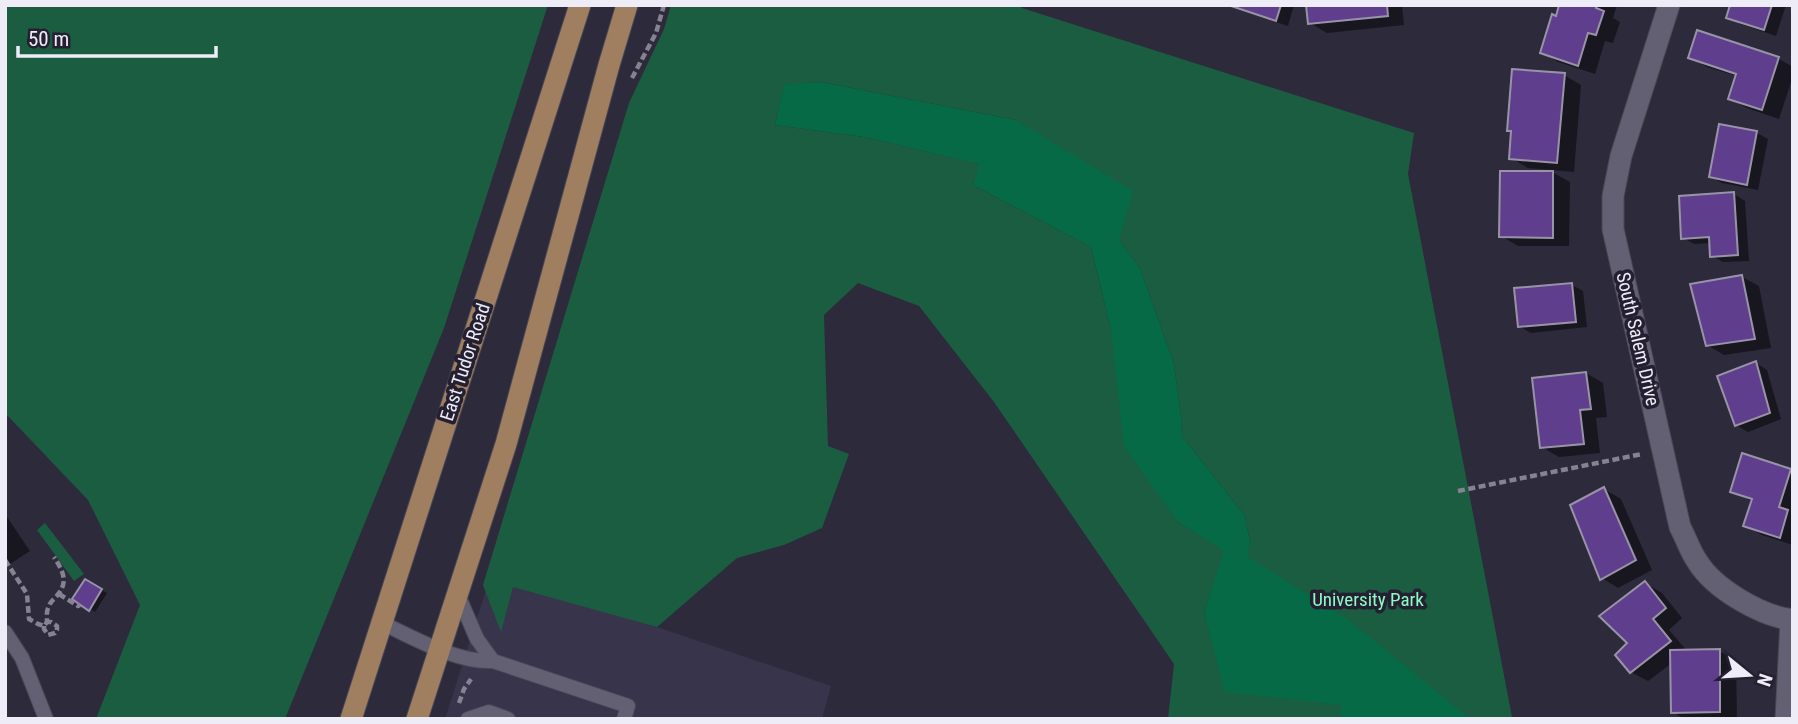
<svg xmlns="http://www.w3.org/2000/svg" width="1798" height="724" font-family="'Roboto Condensed',sans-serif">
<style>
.built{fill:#38344b}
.green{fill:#1b5d41;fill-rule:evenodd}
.forest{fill:#066a47}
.shadow{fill:#0007}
.building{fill:#5f3f8d;stroke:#9993a7;stroke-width:2}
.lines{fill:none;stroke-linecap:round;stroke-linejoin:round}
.lane-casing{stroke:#4a4755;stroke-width:16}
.street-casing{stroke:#4a4755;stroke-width:23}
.primary-casing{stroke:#4a4755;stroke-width:23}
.path{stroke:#858291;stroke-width:4.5;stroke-dasharray:7 3.5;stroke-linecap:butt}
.lane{stroke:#636073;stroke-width:14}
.street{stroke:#636073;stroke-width:21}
.primary{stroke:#a07f60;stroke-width:21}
.labels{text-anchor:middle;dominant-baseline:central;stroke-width:7;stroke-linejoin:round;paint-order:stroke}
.street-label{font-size:19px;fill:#eeecf7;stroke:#242031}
.park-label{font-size:19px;fill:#8efac5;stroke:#242031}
</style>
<rect width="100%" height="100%" fill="#2d2a3b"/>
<path class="built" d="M492,571L831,686L822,719H445Z"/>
<path class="green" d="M5,5H548L444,328L285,719H96L140,605L88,500L5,413Z
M671,5H1019L1022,8L1414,133L1408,174L1512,717L1514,719H1168L1174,664L994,402L919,306L858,283L824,315L828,446L849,454L822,528L784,545L737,558L657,627L513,587L501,632L483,585L629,103L664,29ZM821,82L1016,120L1119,240L1140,268L1174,364L1181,417L1182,436L1245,516L1250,542L1219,667L1204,613L1225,551L1178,522L1111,330L1091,247L973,185L980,164L864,137L775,125L784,86Z
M45,523L84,574L74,581L37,530Z"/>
<path class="forest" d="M821,82L1016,120L1133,191L1119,240L1140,268L1174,364L1181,417L1182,436L1245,516L1250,542L1248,557L1350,621L1470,719H1340L1341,705L1225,692L1204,613L1224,551L1178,522L1124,446L1111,330L1091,247L973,185L979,164L864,137L775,125L784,85Z"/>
<path class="shadow" d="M1224,5H1294L1288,26Z
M1308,5H1402L1404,25L1327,33L1310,23Z
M1561,5H1617L1613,18L1620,22L1613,43L1605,41L1595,74L1558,62L1542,52Z
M1732,5H1786L1776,36L1740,24L1728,17Z
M1698,33L1779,59L1793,67V76L1779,119L1747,108L1730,99L1737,76L1707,67L1690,57Z
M1564,75L1581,85L1574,172L1528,168L1511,158L1513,133L1509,130Z
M1757,133L1768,139L1758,190L1722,183L1711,177Z
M1552,172L1570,182L1569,246H1518L1501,236Z
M1734,194L1745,201L1749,261L1723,262L1712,256L1711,243L1694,244L1683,238Z
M1742,277L1759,286L1771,348L1724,355L1707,345Z
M1572,285L1583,291L1587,327L1531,333L1519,326Z
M1756,363L1767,370L1781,419L1748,432L1736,425Z
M1586,373L1603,383L1607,417L1596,418L1600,453L1559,457L1542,447Z
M1790,471L1793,472V545L1762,535L1745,525L1753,502L1732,491Z
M1604,489L1621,499L1652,570L1618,588L1602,578Z
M5,514L30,551L10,564L5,561Z
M86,581L107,593L95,612L74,599Z
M1645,583L1662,593L1682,618L1669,630L1687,651H1719L1736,660L1737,719H1684L1673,712L1672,663L1648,681L1631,672L1630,643Z"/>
<path class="building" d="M1228,5H1281L1276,21Z
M1306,5H1387L1388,16L1308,24Z
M1559,5H1597L1596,8L1604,11L1596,35L1588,33L1578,66L1540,53L1552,14L1556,16Z
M1730,5H1772L1764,30L1726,18Z
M1697,30L1779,57L1762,110L1728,99L1736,74L1688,58Z
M1512,69L1565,73L1557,163L1509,159L1511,131H1507Z
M1719,124L1757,131L1747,185L1709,177Z
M1500,171H1553V238L1499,237Z
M1734,192L1738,255L1710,257L1709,237L1681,239L1679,196Z
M1742,275L1755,339L1706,346L1690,284Z
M1572,283L1576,322L1518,327L1514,288Z
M1756,361L1770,413L1735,426L1717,376Z
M1586,372L1591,409L1580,410L1584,444L1540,448L1532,378Z
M1742,453L1791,469L1779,507L1788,510L1780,538L1743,526L1752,499L1730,492Z
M1604,487L1636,560L1600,580L1570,505Z
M85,579L102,589L89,611L72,599Z
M1645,581L1666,608L1653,619L1671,641L1630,673L1615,655L1627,643L1599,616Z
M1720,649V712L1671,713L1670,650Z"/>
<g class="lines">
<defs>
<path id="lane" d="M458,595L477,639L493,661
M382,623C414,638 457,663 493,661L628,706L624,719
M5,632L22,658L46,719
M468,719L489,712L508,719"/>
<path id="street" d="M1669,5L1621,156L1613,196V229L1680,527C1686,538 1690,551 1697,561C1714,589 1761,616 1793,620
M1786,719L1791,620"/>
<path id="primary" d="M351,719L580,5
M417,719L506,444L609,65L627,5"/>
</defs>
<use href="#lane" class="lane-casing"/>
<use href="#street" class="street-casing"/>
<use href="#primary" class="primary-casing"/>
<path class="path" d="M632,78L656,33L664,5
M1458,491L1642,454
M5,560L27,594L29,619L38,624L44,626L47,622C47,617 46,611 49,606C51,600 56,598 59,593C69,580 61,568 54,557
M59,594L78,606L80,605
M44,626V629L48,635L55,633L57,630V626L51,622H47
M459,703L464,689L471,679"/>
<use href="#lane" class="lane"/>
<use href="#street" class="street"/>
<use href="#primary" class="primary"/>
</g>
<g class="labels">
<g class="street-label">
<text transform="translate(1638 339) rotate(77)">South Salem Drive</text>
<text transform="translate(465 362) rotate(-72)">East Tudor Road</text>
</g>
<g class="park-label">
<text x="1368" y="599">University Park</text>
</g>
</g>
<rect width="1798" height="724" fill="none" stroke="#eeecf7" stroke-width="14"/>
<g transform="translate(1749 675) rotate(108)" stroke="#242031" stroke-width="5" paint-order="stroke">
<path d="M0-5L12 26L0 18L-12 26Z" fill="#eeecf7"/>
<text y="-10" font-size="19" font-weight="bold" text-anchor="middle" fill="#eeecf7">N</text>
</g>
<path d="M18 46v10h198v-10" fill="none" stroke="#eeecf7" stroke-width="3.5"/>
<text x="28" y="46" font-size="21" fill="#eeecf7" stroke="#242031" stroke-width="5" paint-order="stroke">50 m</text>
</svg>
